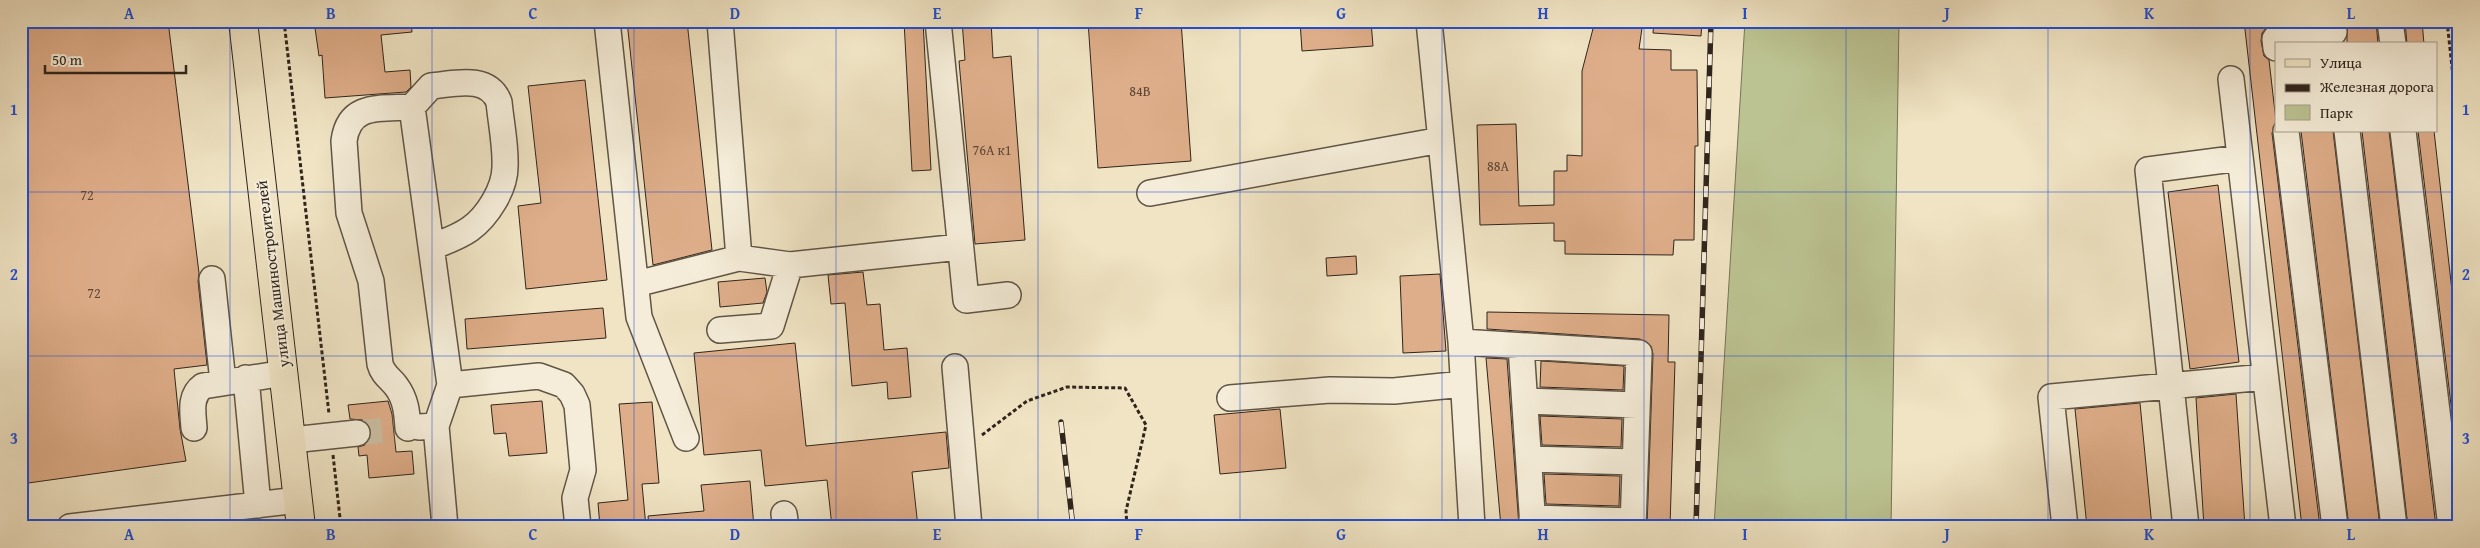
<svg xmlns="http://www.w3.org/2000/svg" width="2480" height="548" font-family="'Gentium Book Plus',serif">
<style>
.green{fill:#bcc392;stroke:#767457}
.building{fill:#dead89;stroke:#30251c}
.lines{fill:none;stroke-linecap:round;stroke-linejoin:round}
.minor-tunnel{stroke:#cabea2;stroke-width:25;stroke-dasharray:25 12;stroke-linecap:butt}
.minor-casing{stroke:#605546;stroke-width:28}
.major-casing{stroke:#30251c;stroke-width:30}
.path{stroke:#30251c;stroke-width:3;stroke-dasharray:4 2.5;stroke-linecap:butt}
.minor{stroke:#f5edd9;stroke-width:25}
.major{stroke:#f0e4c4;stroke-width:28}
.rail-casing{stroke:#30251c;stroke-width:5.5}
.rail{stroke:#f5edd9;stroke-width:4;stroke-dasharray:11;stroke-linecap:butt}
.grid{fill:none;stroke:#1d4ed8;stroke-width:1;stroke-opacity:0.55}
.labels{text-anchor:middle;dominant-baseline:central;stroke-width:4;stroke-linejoin:round;paint-order:stroke}
.number-label{font-size:14px;fill:#5c4737}
.street-label{font-size:16px;fill:#30251c;stroke:#f5edd9}
.neatline{fill:none;stroke:#1d4ed8;stroke-width:2}
.grid-label{font-size:16px;text-anchor:middle;font-weight:bold;fill:#1d4ed8}
</style>
<rect width="100%" height="100%" fill="#f0e4c4"/>
<filter id="stains"><feTurbulence type="fractalNoise" baseFrequency=".004" numOctaves="4"/><feColorMatrix values="0 0 0 0 .2 0 0 0 0 .09 0 0 0 0 .02 0 0 0 .5 -.17"/></filter>
<radialGradient id="worn" r=".72"><stop offset=".6" stop-color="#630" stop-opacity="0"/><stop offset="1" stop-color="#630" stop-opacity=".3"/></radialGradient>
<path class="green" d="M1745,21H1899L1891,527H1714Z"/>
<path class="building" d="M21,21H168L199,273L198,281L207,365L174,369L180,429L186,461L21,484Z
M368,21H411L412,32L381,35L385,72L410,70L411,87L406,92L325,98L322,55L319,56L315,28Z
M627,21H687L712,250L653,265Z
M904,21H923L931,170L912,171Z
M962,21H991L993,58L1011,56L1025,240L975,244L959,61L965,60Z
M1088,21H1181L1191,161L1098,168Z
M1300,21H1371L1373,46L1302,51Z
M1595,21H1643L1639,49L1671,50V70H1697L1698,146H1695L1694,240H1674L1673,255L1565,254V241H1554V223L1480,225L1477,125L1516,124L1519,206L1554,205V171H1567V155L1582,156V71Z
M1654,21H1702L1701,36L1653,33Z
M2244,21H2295L2267,27L2262,33L2261,41L2264,56L2269,60L2276,121L2272,133L2320,527H2302Z
M2347,21H2376L2378,44H2347Z
M2405,21H2422L2424,44H2407Z
M585,80L607,280L526,289L518,206L541,203L528,86Z
M2301,131H2333L2380,527H2349Z
M2362,131H2389L2436,527H2408Z
M2418,131H2434L2459,353V471Z
M2218,185L2239,362L2190,369L2168,192Z
M1356,256L1357,274L1327,276L1326,258Z
M863,272L867,305L880,304L884,350L907,348L911,397L888,399L887,382L852,386L845,303L831,304L828,275Z
M1440,274L1446,351L1403,353L1400,276Z
M765,278L767,292L763,303L720,307L718,282Z
M603,308L606,338L467,349L465,319Z
M1487,312L1669,315L1668,362H1675L1670,527H1647L1653,354L1651,346L1640,339L1487,329Z
M795,343L806,446L946,432L949,468L912,472L918,527H832L827,480L765,486L761,450L704,455L694,353Z
M1486,358L1507,359L1519,527H1501Z
M1541,361L1624,366L1623,390L1540,387Z
M2236,394L2245,527H2204L2196,398Z
M388,401L392,414L396,452L412,451L414,474L369,478L367,455L359,456L358,447L365,445L370,439L371,431L363,420L350,419L348,405Z
M542,401L547,453L509,456L506,433L494,434L491,405Z
M652,402L659,483L642,484L646,527H600L598,503L628,500L619,404Z
M2140,403L2152,527H2087L2075,409Z
M1280,409L1286,468L1220,474L1214,415Z
M1540,416L1622,419L1621,447L1542,445Z
M1544,474L1620,476L1619,506L1546,504Z
M750,481L754,527H649L648,516L704,511L701,485Z"/>
<g class="lines">
<path class="minor-tunnel" d="M357,433L394,429"/>
<defs>
<path id="minor" d="M607,21L639,317L686,438
M720,21L739,258L790,265L960,247
M938,21L966,300L1008,295
M1429,21L1461,342L1472,527
M2390,21L2393,44
M2276,48L2275,39L2334,32L2332,21
M2231,79L2283,527
M412,107L450,385
M2286,131L2335,527
M2347,131L2394,527
M2403,131L2451,527
M1150,193L1441,140
M212,279L223,382
M636,284L739,258
M720,330L771,326L790,265
M1461,342L1639,353L1633,527
M1521,346L1533,527
M955,367L969,527
M246,378L258,505
M1230,398L1330,390L1394,391L1463,384
M1525,401L1637,405
M436,426L450,385L539,376L564,385L572,394L577,405L583,470L575,498L578,527
M419,427L436,426L445,527
M194,428C193,413 189,396 203,386L284,373
M408,428C407,413 406,399 396,386C390,378 383,375 380,364L371,281L349,213L344,141C349,102 382,109 412,107L431,86C454,84 488,74 499,102C501,123 506,146 505,167C505,189 487,217 470,229C459,237 444,242 432,247
M292,440L357,433
M1529,459L1635,462
M784,514L786,527
M1532,518L1633,521
M70,527L298,500
M2065,527L2051,397L2265,377
M2186,527L2148,170L2240,158"/>
<path id="major" d="M243,21L301,527"/>
</defs>
<use href="#minor" class="minor-casing"/>
<use href="#major" class="major-casing"/>
<path class="path" d="M284,21L329,414
M2447,21L2459,132
M982,435L1027,401L1067,387L1125,388L1146,425L1126,511L1127,527
M333,455L341,527"/>
<use href="#minor" class="minor"/>
<use href="#major" class="major"/>
<defs>
<path id="rail" d="M1061,422L1073,527
M1696,527L1711,21"/>
</defs>
<use href="#rail" class="rail-casing"/>
<use href="#rail" class="rail"/>
</g>
<path class="grid" d="M230,21V527M432,21V527M634,21V527M836,21V527M1038,21V527M1240,21V527M1442,21V527M1644,21V527M1846,21V527M2048,21V527M2250,21V527M21,192H2459M21,356H2459"/>
<g class="labels">
<g class="number-label">
<text x="1140" y="91">84В</text>
<text x="992" y="150">76А к1</text>
<text x="1498" y="166">88А</text>
<text x="87" y="195">72</text>
<text x="94" y="293">72</text>
</g>
<g class="street-label">
<text transform="translate(272 274) rotate(-97)">улица Машиностроителей</text>
</g>
</g>
<rect width="2480" height="548" fill="none" stroke="#f0e4c4" stroke-width="55"/>
<rect x="2275" y="42" width="162" height="90" fill="#f5edd9" stroke="#a69d8d"/>
<rect x="2285" y="59" width="25" height="8" fill="#f0e4c4" stroke="#a69d8d"/>
<text x="2320" y="68" font-size="15" fill="#30251c">Улица</text>
<rect x="2285" y="84" width="25" height="8" fill="#30251c" stroke="#a69d8d"/>
<text x="2320" y="92" font-size="15" fill="#30251c">Железная дорога</text>
<rect x="2285" y="105" width="25" height="15" fill="#bcc392" stroke="#a69d8d"/>
<text x="2320" y="118" font-size="15" fill="#30251c">Парк</text>
<path d="M45 65v8h141v-8" fill="none" stroke="#30251c" stroke-width="2.5"/>
<text x="52" y="65" font-size="15" fill="#30251c" stroke="#f5edd9" stroke-width="4" paint-order="stroke">50 m</text>
<rect x="28" y="28" width="2424" height="492" class="neatline"/>
<g class="grid-label">
<text x="129" y="19">A</text>
<text x="331" y="19">B</text>
<text x="533" y="19">C</text>
<text x="735" y="19">D</text>
<text x="937" y="19">E</text>
<text x="1139" y="19">F</text>
<text x="1341" y="19">G</text>
<text x="1543" y="19">H</text>
<text x="1745" y="19">I</text>
<text x="1947" y="19">J</text>
<text x="2149" y="19">K</text>
<text x="2351" y="19">L</text>
<text x="14" y="115">1</text>
<text x="2466" y="115">1</text>
<text x="14" y="280">2</text>
<text x="2466" y="280">2</text>
<text x="14" y="444">3</text>
<text x="2466" y="444">3</text>
<text x="129" y="540">A</text>
<text x="331" y="540">B</text>
<text x="533" y="540">C</text>
<text x="735" y="540">D</text>
<text x="937" y="540">E</text>
<text x="1139" y="540">F</text>
<text x="1341" y="540">G</text>
<text x="1543" y="540">H</text>
<text x="1745" y="540">I</text>
<text x="1947" y="540">J</text>
<text x="2149" y="540">K</text>
<text x="2351" y="540">L</text>
</g>
<rect width="100%" height="100%" filter="url(#stains)"/>
<rect width="100%" height="100%" fill="url(#worn)"/>
</svg>
